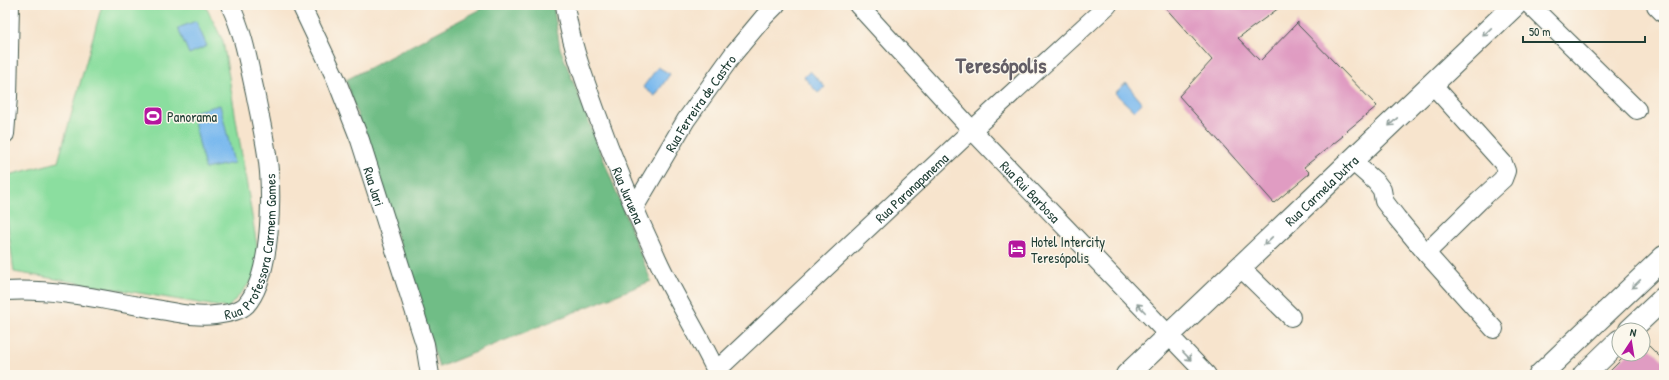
<svg xmlns="http://www.w3.org/2000/svg" width="1669" height="380" font-family="'Patrick Hand',sans-serif">
<style>
.green{fill:#8bde9f;stroke:#558e6a}
.forest{fill:#70bd86;stroke:#487d5d}
.water{fill:#7ab9ee;stroke:#4c7b91}
.building{fill:#e09cc2}
.lines{fill:none;stroke-linecap:round;stroke-linejoin:round}
.minor-casing{stroke:#3f564b;stroke-width:20}
.major-casing{stroke:#3f564b;stroke-width:24}
.minor{stroke:#fff;stroke-width:18}
.major{stroke:#fff;stroke-width:22}
.oneway{stroke:#8f9e9a}
.labels{text-anchor:middle;dominant-baseline:central;stroke-width:3;stroke-linejoin:round;paint-order:stroke}
.street-label{font-size:14px;fill:#1f3d34;stroke:#fbf7ec}
.poi-label{font-size:14px;fill:#1f3d34;stroke:#fbf7ec;text-anchor:start}
.town-label{font-size:22px;font-weight:bold;fill:#635e66;stroke:#fbf7ec}
</style>
<rect width="100%" height="100%" fill="#fbf7ec"/>
<filter id="ink" filterUnits="userSpaceOnUse"><feTurbulence type="fractalNoise" baseFrequency=".025" numOctaves="2"/><feDisplacementMap in="SourceGraphic" scale="8" xChannelSelector="R" yChannelSelector="G"/><feConvolveMatrix kernelMatrix="1 2 1 2 8 2 1 2 1" color-interpolation-filters="sRGB"/></filter>
<filter id="wash" filterUnits="userSpaceOnUse"><feTurbulence type="fractalNoise" baseFrequency=".012" numOctaves="4" result="noise"/><feDisplacementMap in="SourceGraphic" scale="16" xChannelSelector="R" yChannelSelector="G"/><feGaussianBlur stdDeviation="0.9" result="paint"/><feColorMatrix in="noise" values="0 0 0 0 0 0 0 0 0 0 0 0 0 0 0 0 0 1.4 0 .05"/><feComposite in="paint" operator="in"/></filter>
<g filter="url(#wash)">
<rect width="100%" height="100%" fill="#f7e4cd"/>
<path class="green" d="M102,5H205L223,41L261,270L228,308L14,272L5,204V176L58,162Z"/>
<path class="forest" d="M489,5H553L560,48L651,281L439,367L346,80Z"/>
<path class="water" d="M196,21L207,46L189,54L178,28Z
M658,67L670,74L655,96L643,87Z
M810,71L825,87L818,93L804,77Z
M1126,83L1142,103L1134,111L1115,93Z
M220,105L234,163L205,169L192,112Z"/>
<g id="blocks">
<path class="building" d="M1163,5H1283L1238,38L1260,61L1298,22V25L1377,106L1342,135L1343,136L1304,167L1310,173L1274,203L1179,96L1212,60Z
M1643,340L1664,361V375H1606L1627,354H1643Z"/>
</g>
</g>
<g filter="url(#ink)">
<use href="#blocks" fill-opacity="0" stroke="#3f564b" stroke-width="1"/>
<g class="lines">
<defs>
<g id="minor">
<path id="s1" d="M301,5L336,79L360,140L425,344L430,375"/>
<path id="s2" d="M565,5C570,41 583,75 595,109C614,162 636,214 660,265C678,303 701,338 718,375"/>
<path id="s3" d="M858,5L972,130L1207,375"/>
<path d="M1530,5L1637,110"/>
<path d="M5,134L8,97L10,5"/>
<path d="M1352,161L1376,182L1382,190L1384,201L1397,218L1426,253L1494,329"/>
<path id="s4" d="M634,208L686,120L734,53L764,17L776,5"/>
<path d="M1426,253L1479,201L1503,179L1506,171L1503,163L1432,84"/>
<path d="M1240,267L1291,317"/>
<path id="s5" d="M5,291C55,288 100,299 149,308C170,311 194,318 215,315C225,314 239,312 246,305C272,276 273,191 267,155C264,134 259,113 255,92C248,61 244,34 230,5"/>
<path id="s6" d="M716,371L972,130L1108,5"/>
</g>
<g id="major">
<path d="M1658,5L1664,11"/>
<path d="M1630,330L1664,298"/>
<path id="s7" d="M1127,375L1515,5"/>
<path d="M1540,375L1664,257"/>
<path d="M1584,375L1619,341"/>
</g>
</defs>
<use href="#minor" class="minor-casing"/>
<use href="#major" class="major-casing"/>
<use href="#minor" class="minor"/>
<use href="#major" class="major"/>
</g>
<defs><path id="oneway-shaft" d="M-6 0H5M1.5-3L5.5 0L1.5 3" fill="none" stroke-width="1.6" stroke-linecap="round" stroke-linejoin="round"/></defs>
<g class="oneway">
<use href="#oneway-shaft" transform="translate(1487 32) rotate(136)"/>
<use href="#oneway-shaft" transform="translate(1393 122) rotate(136)"/>
<use href="#oneway-shaft" transform="translate(1268 241) rotate(136)"/>
<use href="#oneway-shaft" transform="translate(1636 284) rotate(136)"/>
<use href="#oneway-shaft" transform="translate(1141 308) rotate(-134)"/>
<use href="#oneway-shaft" transform="translate(1187 356) rotate(46)"/>
</g>
</g>
<defs>
<symbol id="stadium-square" viewBox="-11 -11 22 22"><rect x="-9" y="-9" width="18" height="18" rx="4" fill="#b5179e" stroke="#fbf7ec"/><path d="M0-5a6.5 5 0 1 0 0 10a6.5 5 0 1 0 0-10ZM-3.5-1.8h7v3.6h-7Z" fill="#fff"/></symbol>
<symbol id="hotel-square" viewBox="-11 -11 22 22"><rect x="-9" y="-9" width="18" height="18" rx="4" fill="#b5179e" stroke="#fbf7ec"/><path d="M-6-4.5h1.5V1H6V5H4.5V3h-9V5H-6ZM-4 0a1.8 1.8 0 1 1 3.6 0ZM.5 0V-2.5h3Q6-2.5 6 0Z" fill="#fff"/></symbol>
</defs>
<g fill-rule="evenodd">
<use href="#stadium-square" x="142" y="105" width="22" height="22"/>
<use href="#hotel-square" x="1006" y="238" width="22" height="22"/>
</g>
<g class="labels">
<g class="street-label">
<text stroke="none"><textPath href="#s4" startOffset="124">Rua Ferreira de Castro</textPath></text>
<text stroke="none"><textPath href="#s1" startOffset="196">Rua Jari</textPath></text>
<text stroke="none"><textPath href="#s6" startOffset="268">Rua Paranapanema</textPath></text>
<text stroke="none"><textPath href="#s7" startOffset="268">Rua Carmela Dutra</textPath></text>
<text stroke="none"><textPath href="#s3" startOffset="254">Rua Rui Barbosa</textPath></text>
<text stroke="none"><textPath href="#s2" startOffset="201">Rua Juruena</textPath></text>
<text stroke="none"><textPath href="#s5" startOffset="301">Rua Professora Carmem Gomes</textPath></text>
</g>
<g class="poi-label">
<text x="167" y="116">Panorama</text>
<text x="1031" y="241">Hotel Intercity<tspan x="1031" dy="16">Teresópolis</tspan></text>
</g>
<g class="town-label">
<text x="1001" y="65">Teresópolis</text>
</g>
</g>
<rect width="1669" height="380" fill="none" stroke="#fbf7ec" stroke-width="20"/>
<g transform="translate(1631 342) rotate(12)"><circle r="19" fill="#fbf7ec" stroke="#a3ada2"/>
<path d="M0-3L7 15L0 10L-7 15Z" fill="#b5179e"/>
<text y="-6" font-size="11" font-weight="bold" text-anchor="middle" fill="#1f3d34">N</text>
</g>
<path d="M1523 36v6h122v-6" fill="none" stroke="#1f3d34" stroke-width="2"/>
<text x="1529" y="36" font-size="12" fill="#1f3d34" stroke="#fbf7ec" stroke-width="3" paint-order="stroke">50 m</text>
</svg>
